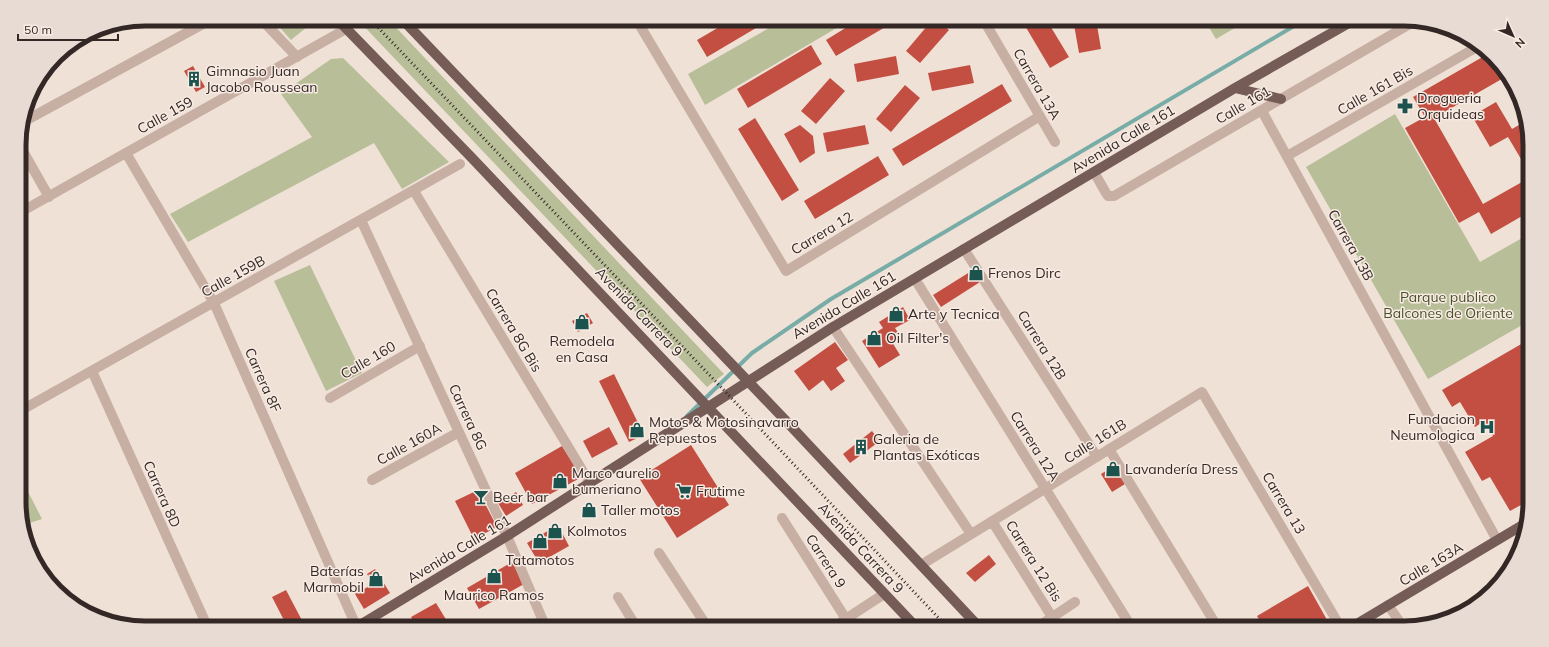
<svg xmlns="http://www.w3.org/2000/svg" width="1549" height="647" font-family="Mulish,sans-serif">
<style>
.green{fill:#b7be98}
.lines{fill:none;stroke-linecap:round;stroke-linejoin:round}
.stream{stroke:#77aca7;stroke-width:4}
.building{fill:#c34f42}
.minor{stroke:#c7afa4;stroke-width:10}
.major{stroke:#755c56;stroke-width:10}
.rail{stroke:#332825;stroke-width:3;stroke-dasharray:1 3;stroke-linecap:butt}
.labels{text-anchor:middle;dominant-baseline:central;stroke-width:3;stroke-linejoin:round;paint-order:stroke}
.poi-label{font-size:14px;fill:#332825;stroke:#f8ebe3;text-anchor:start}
.street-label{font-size:14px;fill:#332825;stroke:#f8ebe3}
.park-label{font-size:14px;fill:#48502a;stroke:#f8ebe3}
.rim{fill:none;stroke:#332825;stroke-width:5}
</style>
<rect width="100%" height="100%" fill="#f0e1d7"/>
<path class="green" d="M272,19H309L313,22L291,40Z
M357,19H388L724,374L707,387Z
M785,19H852L705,105L688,74Z
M1204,19H1250L1216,39Z
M343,58L449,162L402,189L374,143L188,242L170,214L312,137L281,94L331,59Z
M1395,114L1480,262L1529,234V321L1428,379L1306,167Z
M310,265L362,373L326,391L274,281Z
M20,476L42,519L23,525L20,519Z"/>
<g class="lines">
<path class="stream" d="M687,416L752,353L831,299L1306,19"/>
</g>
<path class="building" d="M674,19H689L678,26Z
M733,19H771L707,57L697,40Z
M860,19H899L836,56L826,40Z
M933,19H936L949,30L920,63L906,51Z
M1021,19H1046L1069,57L1050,68Z
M1073,19H1096L1101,49L1079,53Z
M811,45L822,64L748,108L737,89Z
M1486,55L1504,68L1507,76L1434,118L1483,204L1529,178V212L1491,234L1479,212L1459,223L1405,128L1425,117L1413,97Z
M896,56L899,74L857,82L854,64Z
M970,65L974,83L932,91L928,73Z
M193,66L205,87L196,92L184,71Z
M830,78L845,91L816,124L801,111Z
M1002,84L1012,101L903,166L892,149Z
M905,85L920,98L891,132L876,119Z
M1496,102L1512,129L1526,121L1529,129V154L1521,159L1508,137L1490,147L1472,116Z
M755,118L799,190L782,201L738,129Z
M800,125L813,136L815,153L800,163L784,134Z
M865,125L869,144L827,152L823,133Z
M878,156L889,175L815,219L804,201Z
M973,270L980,282L941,307L933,295Z
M903,307L910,320L895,328L901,337L892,342L900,355L879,368L862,341L883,328L879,322Z
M587,313L593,323L578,332L572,321Z
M1530,339V500L1510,511L1490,477L1482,481L1465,452L1493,436L1484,421L1475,427L1460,402L1452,407L1442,390Z
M835,342L848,360L836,368L845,381L831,391L823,380L809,391L794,371Z
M614,374L644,435L629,442L599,381Z
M609,427L618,444L592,458L583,441Z
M872,431L880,441L850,463L843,454Z
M691,445L729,505L677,538L639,478Z
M562,446L582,477L532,504L515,473Z
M1114,466L1125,484L1112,492L1101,474Z
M478,490L497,527L474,539L455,501Z
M516,492L523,505L506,516L498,503Z
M558,525L569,546L539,563L527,543Z
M989,555L996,564L975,582L966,573Z
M512,562L524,584L479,609L467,588Z
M375,569L390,593L364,609L355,594L373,584L367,574Z
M1308,586L1326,618L1324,624L1317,628H1264L1257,616Z
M286,590L306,628H288L272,597Z
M436,603L450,626L447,628H417L411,617Z
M1392,622L1396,628H1383Z"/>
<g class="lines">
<path class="minor" d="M261,19L297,57
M636,19L786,271L1040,116
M983,19L1055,142
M1262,111L1497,540
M23,122L212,19
M19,144L49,197
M126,153L214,303L357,628
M1287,156L1477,47
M1094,172L1106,193L1108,196H1114L1415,21
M414,191L590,483
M19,213L346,29
M361,220L507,536L546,628
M964,249L1097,457
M915,279L1132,628
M833,327L971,534
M92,371L208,628
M330,398L420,346
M20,411L460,164
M1109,449L1218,628
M372,480L459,432
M782,518L846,619
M992,521L1052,617
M659,553L708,628
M921,565L1202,392L1341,628
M618,597L637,628
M1388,605L1404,628
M832,628L884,594
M1036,628L1075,602"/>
<path class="major" d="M337,19L472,158L917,628
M402,19L787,422L980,628
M1235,88L1281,99
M355,628L507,536L833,327L1235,88L1356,19
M1350,628L1526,523"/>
<path class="rail" d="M370,19L719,385L948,628"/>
</g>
<defs>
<symbol id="building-bare" viewBox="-9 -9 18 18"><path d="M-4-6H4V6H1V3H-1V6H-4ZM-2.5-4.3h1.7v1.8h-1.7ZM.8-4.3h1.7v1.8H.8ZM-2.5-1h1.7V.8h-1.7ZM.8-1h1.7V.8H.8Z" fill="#1c534f" stroke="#f8ebe3" stroke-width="2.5" paint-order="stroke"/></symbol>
<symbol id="pharmacy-bare" viewBox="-9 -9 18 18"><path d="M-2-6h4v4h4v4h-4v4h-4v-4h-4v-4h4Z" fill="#1c534f" stroke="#f8ebe3" stroke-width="2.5" paint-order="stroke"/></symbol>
<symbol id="shop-bare" viewBox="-9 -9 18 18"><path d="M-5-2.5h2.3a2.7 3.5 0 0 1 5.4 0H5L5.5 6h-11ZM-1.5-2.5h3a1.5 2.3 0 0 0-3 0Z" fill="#1c534f" stroke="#f8ebe3" stroke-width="2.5" paint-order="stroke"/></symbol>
<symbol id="hospital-bare" viewBox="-9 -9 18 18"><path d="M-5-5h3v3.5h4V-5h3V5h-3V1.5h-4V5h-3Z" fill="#1c534f" stroke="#f8ebe3" stroke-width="2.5" paint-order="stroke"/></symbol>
<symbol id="supermarket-bare" viewBox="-9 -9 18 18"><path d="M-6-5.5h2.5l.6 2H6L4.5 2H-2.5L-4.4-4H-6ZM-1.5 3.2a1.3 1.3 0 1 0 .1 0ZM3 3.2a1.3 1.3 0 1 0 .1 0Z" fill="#1c534f" stroke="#f8ebe3" stroke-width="2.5" paint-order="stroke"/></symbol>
<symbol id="bar-bare" viewBox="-9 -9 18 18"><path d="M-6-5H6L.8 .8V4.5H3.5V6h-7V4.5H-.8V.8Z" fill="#1c534f" stroke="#f8ebe3" stroke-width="2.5" paint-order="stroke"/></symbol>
</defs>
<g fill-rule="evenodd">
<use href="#building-bare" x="183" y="68" width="22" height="22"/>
<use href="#pharmacy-bare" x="1394" y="95" width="22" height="22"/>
<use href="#shop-bare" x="965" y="262" width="22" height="22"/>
<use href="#shop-bare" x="885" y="303" width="22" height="22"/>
<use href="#shop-bare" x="571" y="311" width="22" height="22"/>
<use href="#shop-bare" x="863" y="327" width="22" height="22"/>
<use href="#hospital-bare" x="1476" y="416" width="22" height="22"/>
<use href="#shop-bare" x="626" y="419" width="22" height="22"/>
<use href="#building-bare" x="850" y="436" width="22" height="22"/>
<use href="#shop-bare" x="1102" y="458" width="22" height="22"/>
<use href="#shop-bare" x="549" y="470" width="22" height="22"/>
<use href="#supermarket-bare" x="673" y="480" width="22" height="22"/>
<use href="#bar-bare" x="470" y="486" width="22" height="22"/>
<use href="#shop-bare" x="578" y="499" width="22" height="22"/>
<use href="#shop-bare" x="544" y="520" width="22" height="22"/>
<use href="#shop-bare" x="529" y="530" width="22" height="22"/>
<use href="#shop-bare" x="483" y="565" width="22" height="22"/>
<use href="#shop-bare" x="365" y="568" width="22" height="22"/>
</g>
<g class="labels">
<g class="poi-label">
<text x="206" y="71">Gimnasio Juan<tspan x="206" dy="16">Jacobo Roussean</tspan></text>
<text x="1417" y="98">Drogueria<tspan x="1417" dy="16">Orquideas</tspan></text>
<text x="988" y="273">Frenos Dirc</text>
<text x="908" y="314">Arte y Tecnica</text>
<text x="886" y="338">Oil Filter's</text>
<text x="582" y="341" text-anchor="middle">Remodela<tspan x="582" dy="16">en Casa</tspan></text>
<text x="1475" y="419" text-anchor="end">Fundacion<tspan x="1475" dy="16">Neumologica</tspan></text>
<text x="649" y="422">Motos &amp; Motosinavarro<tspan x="649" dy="16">Repuestos</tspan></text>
<text x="873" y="439">Galeria de<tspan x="873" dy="16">Plantas Exóticas</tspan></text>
<text x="1125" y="469">Lavandería Dress</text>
<text x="572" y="473">Marco aurelio<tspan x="572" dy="16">bumeriano</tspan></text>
<text x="696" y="491">Frutime</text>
<text x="493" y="497">Beer bar</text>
<text x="601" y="510">Taller motos</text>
<text x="567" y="531">Kolmotos</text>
<text x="540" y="560" text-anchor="middle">Tatamotos</text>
<text x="364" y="571" text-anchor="end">Baterías<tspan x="364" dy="16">Marmobil</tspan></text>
<text x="494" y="595" text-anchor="middle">Maurico Ramos</text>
</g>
<g class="street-label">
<text transform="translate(1037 84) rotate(60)">Carrera 13A</text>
<text transform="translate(1375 90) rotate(-30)">Calle 161 Bis</text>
<text transform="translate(1243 105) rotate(-30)">Calle 161</text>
<text transform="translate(165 115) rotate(-29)">Calle 159</text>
<text transform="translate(1123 139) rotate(-31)">Avenida Calle 161</text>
<text transform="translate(822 233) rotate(-31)">Carrera 12</text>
<text transform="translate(1351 245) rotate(61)">Carrera 13B</text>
<text transform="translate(233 276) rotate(-29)">Calle 159B</text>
<text transform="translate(844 305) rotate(-31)">Avenida Calle 161</text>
<text transform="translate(639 312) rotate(46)">Avenida Carrera 9</text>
<text transform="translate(514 330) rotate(59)">Carrera 8G Bis</text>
<text transform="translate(1042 345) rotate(58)">Carrera 12B</text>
<text transform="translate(368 360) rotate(-30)">Calle 160</text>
<text transform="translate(263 380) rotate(66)">Carrera 8F</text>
<text transform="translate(468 417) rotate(65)">Carrera 8G</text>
<text transform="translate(1095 441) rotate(-32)">Calle 161B</text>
<text transform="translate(409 444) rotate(-29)">Calle 160A</text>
<text transform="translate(1035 446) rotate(58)">Carrera 12A</text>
<text transform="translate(162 494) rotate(66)">Carrera 8D</text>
<text transform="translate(1284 503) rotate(59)">Carrera 13</text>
<text transform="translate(861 548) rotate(47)">Avenida Carrera 9</text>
<text transform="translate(459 549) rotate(-31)">Avenida Calle 161</text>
<text transform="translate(826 561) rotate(57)">Carrera 9</text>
<text transform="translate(1034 561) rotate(58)">Carrera 12 Bis</text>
<text transform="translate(1431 564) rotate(-31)">Calle 163A</text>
</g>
<g class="park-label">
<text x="1448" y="297">Parque publico<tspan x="1448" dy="16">Balcones de Oriente</tspan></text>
</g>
</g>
<path d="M0 0H1549V647H0ZM145 26H1404A119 119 0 0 1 1523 145V502A119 119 0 0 1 1404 621H145A119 119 0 0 1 26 502V145A119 119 0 0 1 145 26Z" fill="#e8dbd4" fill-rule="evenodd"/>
<path class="rim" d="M145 26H1404A119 119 0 0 1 1523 145V502A119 119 0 0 1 1404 621H145A119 119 0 0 1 26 502V145A119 119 0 0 1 145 26Z"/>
<g transform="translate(1513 36) rotate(135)" stroke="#f8ebe3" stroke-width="3" paint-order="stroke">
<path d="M0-3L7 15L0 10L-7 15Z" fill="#332825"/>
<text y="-6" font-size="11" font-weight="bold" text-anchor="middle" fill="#332825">N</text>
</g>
<path d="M18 34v6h100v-6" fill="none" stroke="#332825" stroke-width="2"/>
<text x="24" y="34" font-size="12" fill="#332825" stroke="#f8ebe3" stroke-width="3" paint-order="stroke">50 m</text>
</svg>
